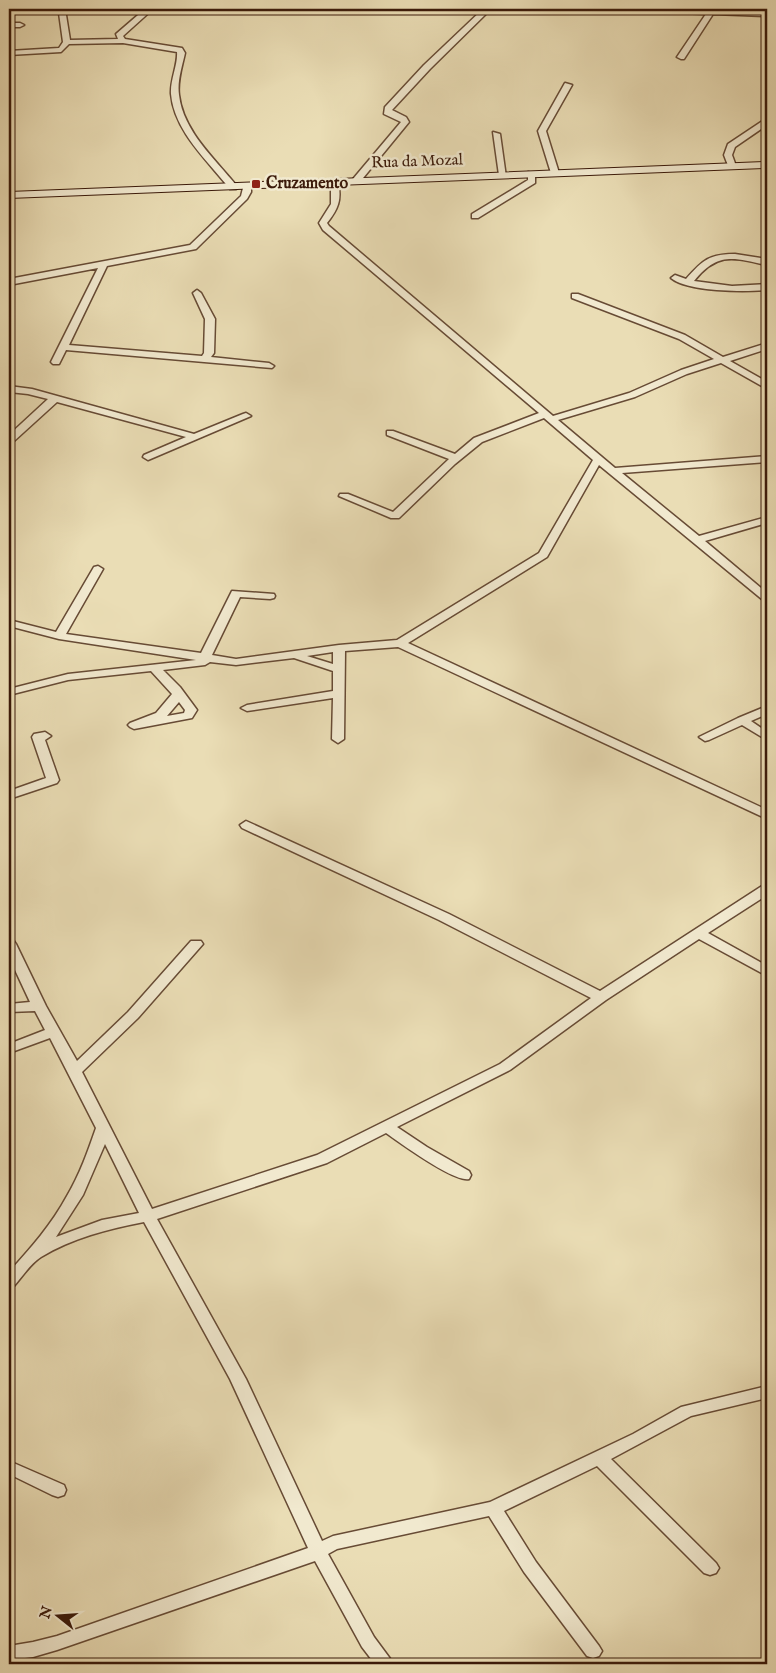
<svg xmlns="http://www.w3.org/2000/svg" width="776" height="1673" font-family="'IM FELL English',serif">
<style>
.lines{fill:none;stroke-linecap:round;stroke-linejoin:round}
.street-casing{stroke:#674b35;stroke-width:3}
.secondary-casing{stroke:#3b1a0a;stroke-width:2}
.street{fill:#f1e9cf;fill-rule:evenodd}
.secondary{fill:#f1e9cf;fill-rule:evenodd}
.poi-dot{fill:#8f2418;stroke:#f1e9cf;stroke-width:2}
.labels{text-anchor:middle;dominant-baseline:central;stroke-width:5;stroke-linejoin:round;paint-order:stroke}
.far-street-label{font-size:16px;fill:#3b1a0a;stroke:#f1e9cf}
.far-poi-label{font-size:16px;font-weight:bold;fill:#3b1a0a;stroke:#f1e9cf;text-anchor:start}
</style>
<rect width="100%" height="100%" fill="#eaddb5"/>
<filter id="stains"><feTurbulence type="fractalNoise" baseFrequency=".004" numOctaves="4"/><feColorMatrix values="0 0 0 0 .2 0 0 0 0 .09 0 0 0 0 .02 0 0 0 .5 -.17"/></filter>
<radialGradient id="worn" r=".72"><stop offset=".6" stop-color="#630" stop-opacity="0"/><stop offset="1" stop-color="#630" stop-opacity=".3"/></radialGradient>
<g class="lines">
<defs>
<path id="street" d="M145,9H153L123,36L125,39L182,48L185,53C182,67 177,81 179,95C183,131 215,159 236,185V189H230C208,161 174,131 171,94C170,80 178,65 177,52L123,43L69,44L61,52L9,55V51L59,48L63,42L59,13L66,15L70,40L118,39L116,34Z
M483,9H491L430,69L392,110L406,117L409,122L359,183H353V179L401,122L384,114L385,107L424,65Z
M620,9H716L767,12V16L713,14L684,59H681L677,57L706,14L623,11Z
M9,23H20L24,25L20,27H9Z
M565,83L572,85L546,131L559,173L555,175L551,173L538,131Z
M764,120H767V125L735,147L732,155L736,166L729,168L724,155L728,144Z
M493,132L500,134L506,177L499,175Z
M528,172L535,174V183L478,218H472V214L528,180Z
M331,180L338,182C342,200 338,209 327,223L329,226L553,416L629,393L681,370L714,359L679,339L572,298V294H578L685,335L723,357L767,343V349L730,361L767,382V389L721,363L687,374L635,397L558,420L615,468L767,456V462L622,473L699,536L767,517V523L705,541L767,593V601L763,600L599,465L547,557L408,643L767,810V819L398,647L345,651L344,739L338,743L332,739L333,698L247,711L241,708L247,705L333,691V671L294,658L236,665L210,662L205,665L163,670L180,687L197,710L192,718L134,729L130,727L128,725L130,723L156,713L172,694L151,671L68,680L9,695V689L68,674L196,660L59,639L9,626V620L56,632L94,567L98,566L103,569L66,634L201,653L232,591L274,594L275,596L274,598L270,599L240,597L212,655L236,659L339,645L397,640L539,553L593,460L544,418L482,442L455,464L399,518H391L339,496L340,494H348L393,512L449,459L387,435V431H393L455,454L474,438L539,413L323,230L319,223L331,204ZM333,652V664L307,656ZM179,702L185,710L184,713L167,716Z
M244,184L251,186V192L247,199L196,249L107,266L69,345L202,356L204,353L205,319L193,293L197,290L201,293L215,319L214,353L211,357L269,363L274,366L272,368L66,350L59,364H53L51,362L98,268L9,285V279L190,245L241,196Z
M735,254L767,259V265C734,258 718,251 694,281L732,286L767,284V290C744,292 688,292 671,278L675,275L686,279C703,260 709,254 735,254Z
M9,386L32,389L194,434L243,414L246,413L251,416L148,460L143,457L144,455L186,437L57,402L13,442L9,443V435L48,399L28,394L9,392Z
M767,706V714L751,721L767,732V740L742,725L709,740L705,741L699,737L738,718Z
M45,732L51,736L45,740L59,780L57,783L9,799V791L46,778L32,737L34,734Z
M246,821L449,914L600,991L762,886L767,885V895L708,933L767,966V976L699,939L606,1000L510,1070L397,1127L427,1147L469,1171L471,1175L469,1179C455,1183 400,1143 386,1133L327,1163L157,1219L246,1379L322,1541L333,1536L490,1502L633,1434L681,1407L767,1386V1398L691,1416L611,1459L716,1563L719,1568L716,1573L710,1575L704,1573L597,1466L504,1511L536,1562L599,1646L602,1651L599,1656L593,1658L587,1656L524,1572L489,1516L337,1549L328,1554L374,1637L394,1664H375L362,1647L315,1561L57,1650L33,1657L9,1660V1646L33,1642L57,1636L308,1548L230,1379L144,1222C108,1229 72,1238 41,1257C31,1263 22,1277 14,1286L9,1288V1272C30,1249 52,1224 67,1196C80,1174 88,1151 96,1128L50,1038L9,1053V1044L45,1030L35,1011L9,1012V1004L30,1002L9,957V940L14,941L16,944L46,1006L77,1061L128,1012L191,941H201L203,944L138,1018L82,1072L152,1209L317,1155L500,1064L591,998L439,920L242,828L240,825ZM105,1144L139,1213L102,1220L56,1237L83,1195Z
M9,1461L64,1485L66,1490L64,1495L58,1497L52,1495L9,1474Z"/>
<path id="secondary" d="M767,162V168L9,198V192Z"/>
</defs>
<use href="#street" class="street-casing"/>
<use href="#secondary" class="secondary-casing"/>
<use href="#street" class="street"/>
<use href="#secondary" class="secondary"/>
</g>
<rect class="poi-dot" x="251" y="179" width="10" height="10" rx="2.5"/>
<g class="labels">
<g class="far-street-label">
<text transform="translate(417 162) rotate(-2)">Rua da Mozal</text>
</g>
<g class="far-poi-label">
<text x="266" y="184">Cruzamento</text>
</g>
</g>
<rect width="776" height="1673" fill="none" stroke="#eaddb5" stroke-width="30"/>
<rect x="10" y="10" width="756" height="1653" fill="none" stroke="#3b1a0a" stroke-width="2.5"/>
<rect x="15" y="15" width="746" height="1643" fill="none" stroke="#3b1a0a"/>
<g transform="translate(58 1616) rotate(287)" stroke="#f1e9cf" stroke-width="4" paint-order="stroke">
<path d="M0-4L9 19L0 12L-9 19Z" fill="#3b1a0a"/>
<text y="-8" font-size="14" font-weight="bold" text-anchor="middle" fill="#3b1a0a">N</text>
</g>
<rect width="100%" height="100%" filter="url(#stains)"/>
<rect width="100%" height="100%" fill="url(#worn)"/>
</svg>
